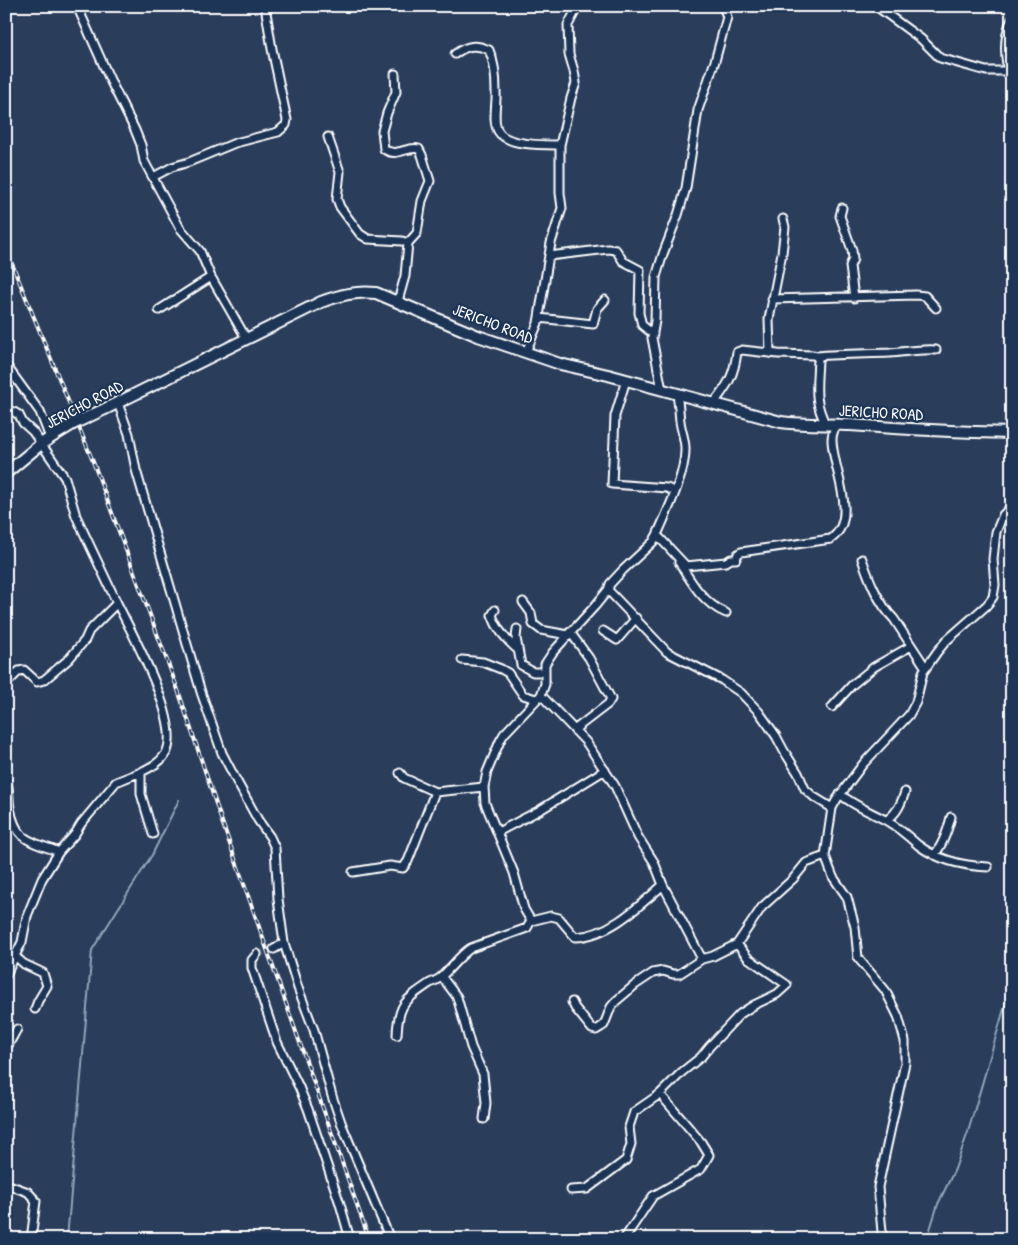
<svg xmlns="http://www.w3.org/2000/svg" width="1018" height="1245" font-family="'Patrick Hand',sans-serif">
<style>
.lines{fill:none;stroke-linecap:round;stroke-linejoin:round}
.stream{stroke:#8fa7b9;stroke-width:2}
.street-tunnel{stroke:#4a5a74;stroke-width:7;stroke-dasharray:7 3.5;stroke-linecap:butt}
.street-casing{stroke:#fff;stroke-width:11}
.secondary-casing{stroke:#fff;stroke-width:14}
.street{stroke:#1d3557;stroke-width:7}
.secondary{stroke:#1d3557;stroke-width:10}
.rail-casing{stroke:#fff;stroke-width:4}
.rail{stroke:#1d3557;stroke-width:2;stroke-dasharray:5.5;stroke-linecap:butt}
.secondary-bridge-casing{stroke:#fff;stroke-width:14;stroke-linecap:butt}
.secondary-bridge{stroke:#1d3557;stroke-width:10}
.labels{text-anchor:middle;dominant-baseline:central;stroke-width:4.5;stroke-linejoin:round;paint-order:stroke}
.street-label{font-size:16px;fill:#fff;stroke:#1d3557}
</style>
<rect width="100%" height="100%" fill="#2a3d5b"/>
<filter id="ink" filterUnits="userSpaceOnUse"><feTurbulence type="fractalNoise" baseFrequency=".02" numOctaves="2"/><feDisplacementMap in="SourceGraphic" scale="10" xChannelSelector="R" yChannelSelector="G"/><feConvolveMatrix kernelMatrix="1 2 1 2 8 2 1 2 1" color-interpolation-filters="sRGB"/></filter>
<g filter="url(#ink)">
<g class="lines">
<path class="stream" d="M67,1239L92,950L152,855L179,800
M927,1239L938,1204L955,1169L968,1132L1006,1002L1012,963"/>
<path class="street-tunnel" d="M257,954L274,949"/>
<defs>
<path id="street" d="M77,6L111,82L135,130L141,145L144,161L180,228L200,251L211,277L246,338
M876,6L921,39L940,58L986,71H1008
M1012,19C1002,39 1005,63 1012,84
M455,54C467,45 476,44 489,50C495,63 496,78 496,92C497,103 492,121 498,131C506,146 545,145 560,145
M395,74L396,92L387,113L382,131L384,149C396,158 406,146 419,149L422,155L430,181L422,201L417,233L408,243
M328,137L340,172L337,199L340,207L360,234L368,239L402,241L408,243L405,276L398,301
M153,177L172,167L189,162L235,143L278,132L286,125L287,120L272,49L265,6
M842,208L840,216L852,250L853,259L850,266L854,298
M549,256L608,249L616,250L623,261L640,270L639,313L642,325L653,334
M772,299L916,295L925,296L936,308
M159,310L211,277
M539,318L593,324L597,309L605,300
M526,352L538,323L551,243L562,208L560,193V145L571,98L576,83L574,71L569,54L568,25L578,6
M770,353L769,319L782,253L785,227L783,219
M816,356L818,359C817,386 813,400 826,425
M6,365L40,412L50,438
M626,380L615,416L612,484L667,488L675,492
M662,390L652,338L655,321L656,277L663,254L678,215L686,188L698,110L715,61L727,17L723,6
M118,403L129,434L136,470L201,692L222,753L236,780L258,820L270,837L275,848L278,899L284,943L274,949
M713,404C728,385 734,376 737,352L742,350L778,354L813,355L816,356C841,354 865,354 890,353C905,352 920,349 936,350
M6,410L14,412L19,415L23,423L33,432L65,478L76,516L117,603L89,631L85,640L69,659L44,680L37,682L24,670L19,671L6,684
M657,535L686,566L726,562L731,559H736L738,554L741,552L831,539C860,518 832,469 832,439C832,434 834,430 836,425
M862,559C869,579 878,603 894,619L926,668
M679,562C691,582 704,604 726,613
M608,590L667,652L722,680L741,693L759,712L776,736L784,751L798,773L805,789L814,797L832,808
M523,602L531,613L533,624L541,630L568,635
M117,603C132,634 180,719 167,751C162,762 151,767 141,772
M495,610L492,615C497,630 506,640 518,650
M517,629L516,638L521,665L533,672H544
M603,631L617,640L636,618
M570,632L589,658L611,699L608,704L574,730
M462,660L483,662L501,669L508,673L523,695L536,699
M541,695L586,742L615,786L638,837L654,862L663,885L702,959
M832,707L852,685L874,667L911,646
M400,773L404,778L435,792
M6,780C10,789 8,799 10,808C16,842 31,841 59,852
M840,794C854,806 871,812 887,821C899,828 908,836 918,845C938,860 964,866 988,867
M887,820C897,813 901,804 905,792
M498,832L540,810L605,770
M934,855C943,845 948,829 951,817
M353,872L390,866L403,868L408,861L435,792L484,787
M531,921L551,916L559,918L575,937C609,936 639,906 663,885
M284,943L298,988L314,1030L332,1096L342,1125L390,1239
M257,954L252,960V968L277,1042L299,1087L308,1109L340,1204L350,1239
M6,975L15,956
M442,977L457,997L471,1047L483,1074L486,1103L484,1119
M572,1002L575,1008L592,1029L596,1030L601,1027L604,1025L611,1007L616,1001L635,985L653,973L663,971L673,974H679L702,959L713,956L737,944L762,907L793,879L806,863L825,856
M35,1009L38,1001L47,986L43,973L24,964L15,956L22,942L27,916L42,879L59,852L75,834L81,824L116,782L141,772V794L153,834
M397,1035C398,1004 405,1000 430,983C435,981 440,979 443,975C453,966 460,955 471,948L527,928L531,921L524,909L514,873L485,803L484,787L487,772L500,741L504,734L541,695L545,684V664L553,652L595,606L608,590L610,584L623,570L653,542L657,535C667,512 686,473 685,448C685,439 681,430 680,421C679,412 679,404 677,395
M6,1049L17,1029
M6,1184L28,1192L36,1201L31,1239
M571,1190L587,1189L626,1160L631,1144L629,1127L634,1112L660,1094L682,1072L701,1057L709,1047L740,1014L754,1005L777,994L787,985L748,958L737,944
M624,1239L653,1196L701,1169L709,1155L701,1142L660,1094
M880,1239L882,1232L878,1187L905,1063V1041L898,1016L885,990L858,958L855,927L847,897L833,877L825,856L832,808L837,799L863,764L909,715L916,702L923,672L937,652L946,641L987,605L993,597L995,585L993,559L996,532L1003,515L1012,506"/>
<path id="secondary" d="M105,409L321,302C340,295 356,291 376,293L478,336L560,364L608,375L781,422C804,425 827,424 850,425C904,429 958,432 1012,433
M6,473L41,444L55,435"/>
</defs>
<use href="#street" class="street-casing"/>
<use href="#secondary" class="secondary-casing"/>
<use href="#street" class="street"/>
<use href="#secondary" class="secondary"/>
<defs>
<path id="rail" d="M6,249L92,459L178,690L221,819L369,1239"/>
</defs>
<use href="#rail" class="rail-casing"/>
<use href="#rail" class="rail"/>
<defs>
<path id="secondary-bridge" d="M55,435L73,424L105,409"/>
</defs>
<use href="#secondary-bridge" class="secondary-bridge-casing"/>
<use href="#secondary-bridge" class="secondary-bridge"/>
</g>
</g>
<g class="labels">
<g class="street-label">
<text transform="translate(493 323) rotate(21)">JERICHO ROAD</text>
<text transform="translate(84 404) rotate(-28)">JERICHO ROAD</text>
<text transform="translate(881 412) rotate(3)">JERICHO ROAD</text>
</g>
</g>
<rect width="1018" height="1245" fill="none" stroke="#1d3557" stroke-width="25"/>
<rect x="12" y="12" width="993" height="1220" fill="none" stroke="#fff" stroke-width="2" filter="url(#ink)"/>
</svg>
